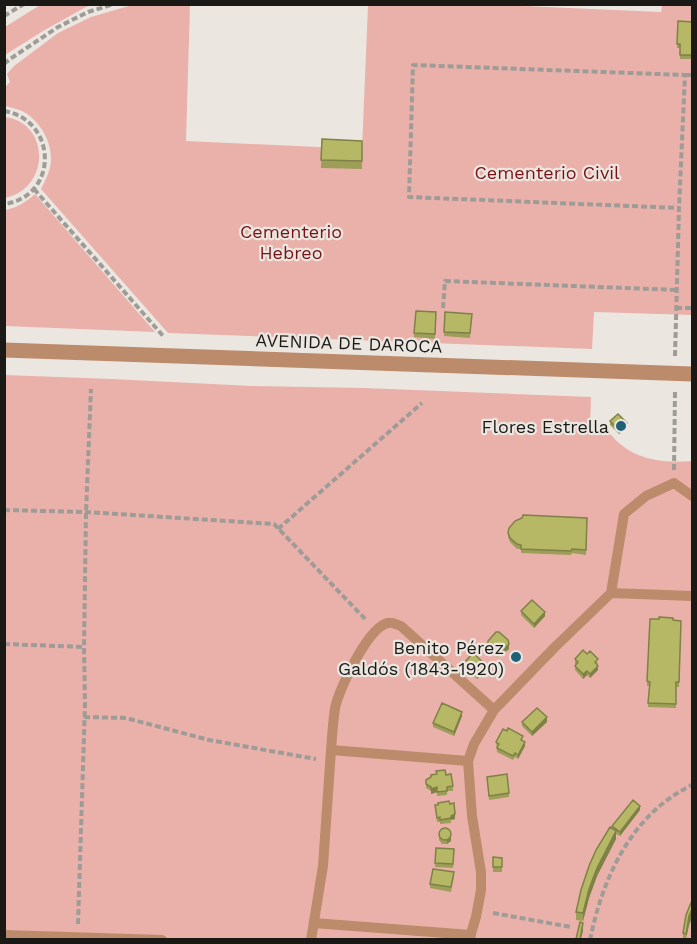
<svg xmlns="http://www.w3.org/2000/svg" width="697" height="944" font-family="'Work Sans',sans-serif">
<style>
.green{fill:#eab1ab}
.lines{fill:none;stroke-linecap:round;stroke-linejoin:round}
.path{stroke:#9f9c97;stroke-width:4;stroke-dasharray:6 3;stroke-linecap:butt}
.service{stroke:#bc8b6c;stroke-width:10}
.tertiary{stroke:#bc8b6c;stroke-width:15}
.wall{fill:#9d9e58}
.shaded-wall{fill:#7f8147}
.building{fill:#b6b866;stroke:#7f8147;stroke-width:1.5}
.poi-dot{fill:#206176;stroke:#ebe7e0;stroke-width:2}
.labels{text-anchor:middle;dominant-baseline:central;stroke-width:4.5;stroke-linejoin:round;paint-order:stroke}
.park-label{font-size:18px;fill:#771116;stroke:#ebe7e0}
.street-label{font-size:18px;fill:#1a1916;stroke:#ebe7e0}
.poi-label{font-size:18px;fill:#1a1916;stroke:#ebe7e0;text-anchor:end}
</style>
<rect width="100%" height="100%" fill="#ebe7e0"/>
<path class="green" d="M536,4L523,6L661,12L662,5H692V315L594,312L592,349L168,333L41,189C44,183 47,177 49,171C56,149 43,122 22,111C17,109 10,107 5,106L4,88L10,82L7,74L14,66L58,33L91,17L132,5H190L186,141L362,149L368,5Z
M40,5H93L86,7L43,31L5,55V27Z
M5,117C51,123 50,189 5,198Z
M35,194L155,332L5,326V210C17,208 26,202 35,194Z
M5,375L112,379L252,386L364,388L591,397L590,428L606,429C610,433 614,439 619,443C639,461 667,463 692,461V939L5,940Z"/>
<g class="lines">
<path class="path" d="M4,16L24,4
M4,64L10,59L58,27L88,12L114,4
M685,75H692
M4,111C58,120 59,197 4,204
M34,189L164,337
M443,308L445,281L677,290
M676,308H692
M675,356L679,208L409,197L413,65L685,75L679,208
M674,470L675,390
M4,510L86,512L274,524L367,621
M278,529L422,403
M4,644L84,647
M84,717L126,718L209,740L316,759
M493,913L571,927
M78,924L85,704L84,647L86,512L91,389
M590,940C603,876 632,814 692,785"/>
<path class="service" d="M611,593L692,596
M331,750C332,736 333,722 335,708C339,689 368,627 388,623C393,622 397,625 401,626L494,710
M314,923L471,935
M4,935L162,940
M311,940L323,866L331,750L468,761
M469,940L476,917L481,890V872L472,816L468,761L474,744L494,710L554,648L611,593L624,514L646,496L674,483L692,496"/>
<path class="tertiary" d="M4,350L692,374"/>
</g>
<path class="wall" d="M678,21L693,22V59H680V48H677Z
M322,139L362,141V169L321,168Z
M416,311L436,312L435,339L414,337Z
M445,312L472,314L470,338L444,336Z
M610,421L627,428L619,434L610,425Z
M587,518L586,555L572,553L571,555L521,553V549H517L510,542L508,537V533Z
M521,611L545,616L534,628L521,615Z
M673,620L681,621L679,687H676V708L648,707L649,686H647V681Z
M488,641L509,649L500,656L496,657L488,648Z
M587,654L598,663L597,664L598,670L590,678L587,675L583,679L575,670V666L576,665L575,664V659Z
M464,663L486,670L477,679L464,667Z
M462,716L454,736L433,727V723Z
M522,722H547L532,736L522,726Z
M523,741L525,746L518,759L515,757L513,760L497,752L496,742Z
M446,775L453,786V791H447V795L437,796V792L431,794V791L426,788V784L431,777Z
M487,777L509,793V797L489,800Z
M435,805L455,819L451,820V823L440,824V822H437Z
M640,810L620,836L616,834V839L597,876L589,898L583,921L576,920V912L612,826Z
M451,831V841L447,844H442L439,840V832Z
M436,848L454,849L453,868L435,867Z
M493,857L502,858V872H493Z
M454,876L451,892L430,888V884Z
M693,898V915L689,925L686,939H683V933Z"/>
<path class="shaded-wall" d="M627,423V428L619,434V430Z
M545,612V616L534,628V624Z
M509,644V649L500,656V652Z
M486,665V670L477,679V675Z
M598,666V670L590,678V674Z
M587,671V675L583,679V674Z
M462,712V716L454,736V732Z
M547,717V722L532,736V732Z
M525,742V746L518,759V755Z
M437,787V792L431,794V789Z
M640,806V810L620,836V832Z
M455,814V819L451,820V816Z
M616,831V839L597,876L589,898L583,921V913L589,889L597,868Z
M451,837V841L447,844V840Z
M693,907V915L689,925L686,939L689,916Z
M583,923V931L581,939H580Z"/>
<path class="building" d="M678,21L693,22V55H680V44H677Z
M322,139L362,141V161L321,160Z
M416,311L436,312L435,334L414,333Z
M445,312L472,314L470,333L444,332Z
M618,414L627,423L619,430L610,421Z
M523,515L587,518L586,550L572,549L571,551L521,549V545L517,544L510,538L508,533L509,528L515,521L522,518Z
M532,600L545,612L534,624L521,611Z
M659,617L673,618V620L681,621L679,682H676V704L648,703L650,682L647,681L650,619H659Z
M496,632H499L508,640L509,644L500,652L496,653L488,644V641Z
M583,650L587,654L590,651L598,659L595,662L598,666L590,674L587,671L583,674L575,666L578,662L575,659Z
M473,653L486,665L477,675L464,663Z
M442,703L462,712L454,732L433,723Z
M537,708L547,717L532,732L522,722Z
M508,728L523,736L521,740L525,742L518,755L515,753L513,756L497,748L499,744L496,742L503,729L507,731Z
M445,770L446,775L451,774L453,786L447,787V791L437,792V787L431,789V787L426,784V780L431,777V775L437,774L436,771Z
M507,774L509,793L489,796L487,777Z
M633,800L640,806L620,832L612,826Z
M449,801L450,804L454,803L455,814L451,816V818L440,820V817L437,818L435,805H438V803Z
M610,827L616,831L597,868L589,889L583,913L576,912L581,890L589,866L596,850Z
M439 834a6 6 0 1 1 12 0a6 6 0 1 1-12 0Z
M436,848L454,849L453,864L435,863Z
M493,857L502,858V867H493Z
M433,869L454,872L451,887L430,884Z
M693,898V907L689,916L686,934L683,933L686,915Z
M580,922L583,923L580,939H576Z"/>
<g class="poi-dot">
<circle cx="621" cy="426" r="6"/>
<circle cx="516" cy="657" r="6"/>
</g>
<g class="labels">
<g class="park-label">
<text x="547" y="172">Cementerio Civil</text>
<text x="291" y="231">Cementerio<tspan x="291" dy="21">Hebreo</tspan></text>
</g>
<g class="street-label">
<text transform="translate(349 343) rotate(2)">AVENIDA DE DAROCA</text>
</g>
<g class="poi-label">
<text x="609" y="426">Flores Estrella</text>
<text x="504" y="647">Benito Pérez<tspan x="504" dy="21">Galdós (1843-1920)</tspan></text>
</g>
</g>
<rect width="697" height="944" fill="none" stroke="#1a1916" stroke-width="12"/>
</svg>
